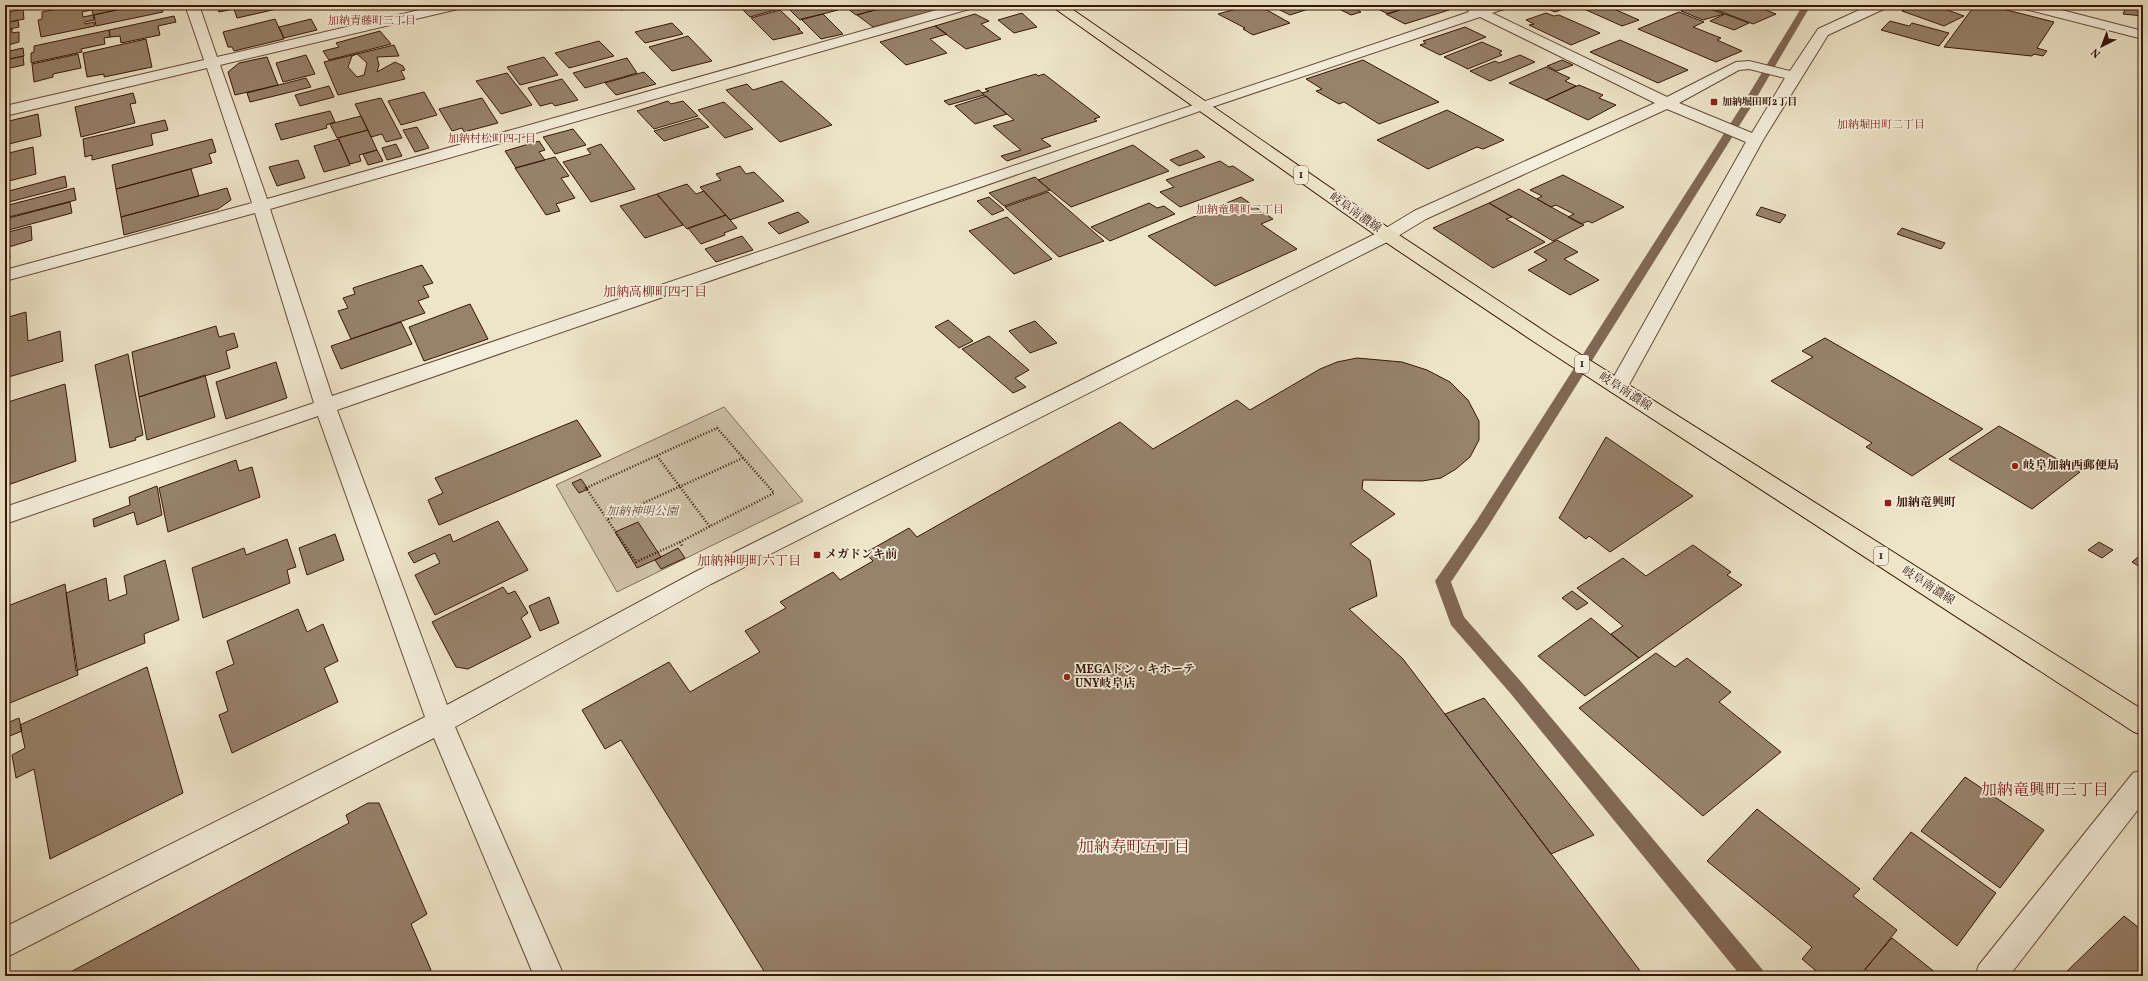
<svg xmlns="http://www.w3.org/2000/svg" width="2148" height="981" font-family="Vollkorn,'Noto Serif JP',serif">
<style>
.green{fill:#cfc2a8;stroke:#846c58}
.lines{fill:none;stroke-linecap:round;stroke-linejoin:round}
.stream{fill:#806854;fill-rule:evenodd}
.building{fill:#97826c;stroke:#381607;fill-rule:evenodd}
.minor-casing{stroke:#664a38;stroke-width:2}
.major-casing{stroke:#381607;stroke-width:2}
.path{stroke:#381607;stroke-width:2.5;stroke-dasharray:1 2;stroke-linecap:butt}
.minor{fill:#f4eedc;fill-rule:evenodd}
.major{fill:#eee5c9;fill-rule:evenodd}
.poi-dot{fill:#8f2418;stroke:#f4eedc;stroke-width:1.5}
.labels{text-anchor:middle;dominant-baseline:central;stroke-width:3.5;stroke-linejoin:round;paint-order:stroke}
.far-poi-label{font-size:10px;font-weight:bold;fill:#381607;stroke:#f4eedc;text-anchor:start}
.far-neighbourhood-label{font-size:11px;fill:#7a1f14;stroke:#f4eedc}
.shield{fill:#f4eedc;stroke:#705747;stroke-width:1}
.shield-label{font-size:11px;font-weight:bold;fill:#381607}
.street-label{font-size:12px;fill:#381607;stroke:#f4eedc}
.poi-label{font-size:12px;font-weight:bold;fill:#381607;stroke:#f4eedc;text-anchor:start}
.park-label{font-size:12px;font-style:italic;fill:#654a37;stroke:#f4eedc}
.neighbourhood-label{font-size:13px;fill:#7a1f14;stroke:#f4eedc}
.near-neighbourhood-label{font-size:16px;fill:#7a1f14;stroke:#f4eedc}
</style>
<rect width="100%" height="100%" fill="#eee5c9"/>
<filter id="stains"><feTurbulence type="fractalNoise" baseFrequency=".005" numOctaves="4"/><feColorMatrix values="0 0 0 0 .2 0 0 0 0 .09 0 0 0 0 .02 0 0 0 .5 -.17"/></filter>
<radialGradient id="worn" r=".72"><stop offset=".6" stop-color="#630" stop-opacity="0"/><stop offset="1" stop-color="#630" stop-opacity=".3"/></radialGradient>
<path class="green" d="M724,407L803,501L617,592L556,485Z"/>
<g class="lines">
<path class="stream" d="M1803,5H1811L1751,107L1487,528L1451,582L1464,617L1523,684L1762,969L1766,976H1741L1511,694L1451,625L1435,581L1477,520L1741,107Z"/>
</g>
<path class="building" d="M77,5H90L91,10L82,12L83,17L93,15L94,20L85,22V24L94,22L95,26L41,37L38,20L42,19V12Z
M91,5H139L93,15Z
M139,5H161L163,12L96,26L94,15Z
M216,5H252L219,12Z
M252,5H289L290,6L237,18L234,9Z
M339,5H358L341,9Z
M616,5H642L621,10Z
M738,5H783L785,7L750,17Z
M785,5H832L838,10L800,20Z
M843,5H879L882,8L856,15Z
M893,5H946L948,7L873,27L857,15Z
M1251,5H1258L1290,23L1253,35L1243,29L1245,28L1218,14Z
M1270,5H1321L1290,15Z
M1331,5H1364L1366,6L1356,9L1361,12L1351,15Z
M1370,5H1415L1388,14Z
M1415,5H1440L1449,10L1405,24L1386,14Z
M1539,5H1574L1555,12Z
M1575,5H1605L1639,20L1622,26Z
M1696,5H1700L1724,14L1703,20L1681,11Z
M1704,5H1753L1776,14L1753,24Z
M1914,5H1934L1964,16L1944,26L1902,11Z
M1975,5H1987L2054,22L2037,48L2047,51L2043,56L2034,54L2032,56L1944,47Z
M2127,5H2143V16L2123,14Z
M23,9L24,19L5,23V13Z
M780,10L800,29H798L803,33L773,40L751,18Z
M1679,12L1704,22L1693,27L1721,38L1717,40L1742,51L1716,62L1638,29Z
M1022,13L1037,27L1014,33L998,20Z
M1546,13L1554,16L1559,15L1600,33L1571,45L1529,25L1534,24L1526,20Z
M823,14L843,34L821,39L801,19Z
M975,14L989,21L981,24L1001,39L966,49L935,26Z
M1725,14L1749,23L1734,30L1710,21Z
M174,16L176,22L158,26L160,35L121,43L120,36L110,37L109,30Z
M275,19L284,39L234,51L232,47H228L223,32Z
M311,19L317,30L284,38L279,27Z
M18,20L19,27L5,30V23Z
M1890,21L1909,26L1912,23L1949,33L1939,46L1881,30Z
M672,23L683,34L645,43L635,32Z
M935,26L947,34L930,39L947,53L906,65L880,42Z
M1465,27L1486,37L1440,55L1420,45L1426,43L1423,41Z
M12,29V33L19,32V42L5,46V30Z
M109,30L110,37L104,38L105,44L81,49L82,52L31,63V53L34,52V46Z
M380,31L391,44L329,60L323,51L339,47L336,43Z
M688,36L712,61L672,71L649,47Z
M146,39L152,67L104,77V74L87,77L83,53Z
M1620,40L1688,70L1658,83L1590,52Z
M599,41L614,56L569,68L555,53Z
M1482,42L1502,51L1499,53L1502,55L1468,69L1444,57Z
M394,45L399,56L377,57L379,65L377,72L395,62L403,66L405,70L401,71L405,79L338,95L324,62ZM357,54L367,63L364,75L357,77L348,67L352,56Z
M23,48L24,56L5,60V52Z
M78,54L81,68L53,74V77L34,82L32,64Z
M306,55L315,74L283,82L276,63Z
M1520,55L1535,62L1490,81L1470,71L1495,61L1499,63Z
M23,56L24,65L5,69V60Z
M267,57L278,85L235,95L228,72L239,63Z
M544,57L558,75L520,85L507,67Z
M627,58L637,73L585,88L573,73Z
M1363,60L1439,102L1379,124L1344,102L1339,104L1316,91L1322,89L1306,79Z
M1562,60L1573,65L1557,71L1547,66Z
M1546,67L1570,78L1565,81L1576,86L1546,100L1509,83Z
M644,72L656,84L616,95L605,83Z
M507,73L532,105L501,114L476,81Z
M1036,74L1038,76L1044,74L1100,117L1094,119L1097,121L1041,139L1051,146L1007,161L1001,156L1021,150L993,126L1014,120L982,93L989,91L985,89Z
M306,78L311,87L250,102L247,93Z
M562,79L578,100L555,106L552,103L540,106L528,88Z
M782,81L832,125L780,142L726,90L747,84L753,90Z
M1579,85L1603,95L1599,98L1616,105L1588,120L1546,100Z
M329,86L334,97L300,106L295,95Z
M979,90L984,95L949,105L944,101Z
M424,92L437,115L401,125L388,101Z
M133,93L136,103L130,104L135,123L81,137L75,107Z
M986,96L1007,114L975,124L955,106Z
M381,98L402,138L386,142L382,134L371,137L355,104Z
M482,98L498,123L464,132L462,128L452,131L439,109Z
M668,101L671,104L683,101L698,116L654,129L637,111Z
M724,102L753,129L725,138L698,110Z
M1447,110L1504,140L1483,149L1477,147L1428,169L1377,140Z
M330,111L335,122L326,125L327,128L281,140L275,124Z
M38,114L41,136L5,145V122Z
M361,116L368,130L337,138L330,124Z
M699,118L709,127L664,141L654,131Z
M165,120L168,130L151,134L153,145L92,160V155L85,157L83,139Z
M417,127L429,148L415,152L403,130Z
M573,129L586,145L555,154L543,137Z
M368,130L377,150L359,155L361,161L350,164L338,138Z
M212,139L216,152L209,154L212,163L116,189L112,165Z
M339,139L350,165L324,172L314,146Z
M539,141L545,150L539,152L545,160L516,168L505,151Z
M396,144L402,156L387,160L382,148Z
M601,144L635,189L591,202L563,162L591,154L587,149Z
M1133,145L1169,171L1071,207L1038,180Z
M33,147L36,174L5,182V154Z
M377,150L383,161L368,165L363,154Z
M1197,150L1205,157L1179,166L1170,160Z
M555,157L569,176L561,178L575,198L556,204L560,211L546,215L515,168Z
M298,160L305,178L277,186L269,167Z
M1220,161L1229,167L1233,166L1254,180L1180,207L1160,192L1174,187L1166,180Z
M740,166L746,174L754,172L784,201L730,220L700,187L721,180L716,174Z
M191,169L199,196L121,217L116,189Z
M1563,175L1624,207L1592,223L1588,221L1581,224L1568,217L1574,214L1556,205L1551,207L1537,199L1542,196L1530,190Z
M65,176L67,187L5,203V192Z
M1035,177L1050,190L1004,206L989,193Z
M687,184L696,194L704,191L726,215L687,229L657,194Z
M74,188L76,200L5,218V206Z
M227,188L231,200L218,209L124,235L121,217Z
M1519,189L1551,207L1584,225L1553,241L1489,203Z
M1048,192L1104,241L1059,257L1005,207Z
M657,194L683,225L645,238L620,206Z
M989,197L1004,210L992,215L977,201Z
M1241,197L1273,219L1261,224L1297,249L1215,286L1148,236Z
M70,202L72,213L5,231V219Z
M1149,203L1157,208L1164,206L1175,214L1110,241L1091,227Z
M1489,203L1512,217L1506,219L1545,242L1493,268L1433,228Z
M1761,207L1786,215L1780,223L1756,215Z
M798,212L809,222L779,234L768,223Z
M726,215L737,228L724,233L725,235L701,244L688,228Z
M1007,217L1052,259L1014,274L969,231Z
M31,226L32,240L9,247L10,258L5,260V233Z
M1902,228L1945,243L1941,249L1897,234Z
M742,236L753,250L716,262L705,249Z
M1557,240L1578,252L1564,259L1599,280L1570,295L1528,270L1547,260L1534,252Z
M422,265L433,283L423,286L429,297L418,301L425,313L351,339L338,311L348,308L343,298L355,294L353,288Z
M470,304L488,339L424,361L409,327Z
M26,312L28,341L60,331L63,361L5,378V318Z
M948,320L973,341L959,348L935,327Z
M1035,321L1057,343L1030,353L1009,331Z
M401,322L412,344L341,369L331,346Z
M216,326L219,337L234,333L238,347L226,351L230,368L139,397L132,352Z
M989,336L1029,370L1015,378L1026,387L1013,393L962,349Z
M1825,338L1983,429L1912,476L1866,447L1872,443L1771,381L1813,357L1802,351Z
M128,354L143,435L135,438L136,440L110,448L95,365Z
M1357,358L1402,362L1427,370L1450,382L1468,400L1479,421V440L1470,457L1456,469L1441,478L1422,481L1363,480L1362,489L1395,514L1350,544L1370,560L1377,596L1349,609L1403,659L1644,976H767L621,740L605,749L582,710L669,662L690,692L760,652L745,631L786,608L780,602L833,572L840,580L873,561L865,553L909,528L917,537L1120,422L1153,449L1237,400L1250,410L1320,369L1337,362Z
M276,362L287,398L226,419L216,382Z
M205,375L215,417L147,440L139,397Z
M65,384L76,461L5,486V403Z
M577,420L601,456L439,525L428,500L443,493L435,478Z
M1999,426L2080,472L2032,509L1949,459Z
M1606,437L1693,496L1610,552L1589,536L1586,539L1559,518Z
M236,460L239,471L252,467L260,497L168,532L159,488Z
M581,479L588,489L579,493L572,483Z
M157,486L162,515L137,525L134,512L94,527L93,519L130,505L129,497Z
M498,521L528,570L435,615L415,575L440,563L435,553L414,563L408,553L450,534L453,542Z
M638,522L661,557L637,568L615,532Z
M335,534L344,560L307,575L299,548Z
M287,539L296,567L287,570L290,583L203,618L192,568L244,548L246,555Z
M2099,542L2113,550L2102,558L2088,550Z
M1693,545L1731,572L1727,575L1742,585L1639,658L1611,634L1623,626L1577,588L1623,558L1646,576Z
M678,548L685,558L661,569L655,560Z
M2143,553V569L2132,562Z
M165,560L179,620L144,634L145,643L76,671L66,593L106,578L109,601L127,594L124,576Z
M65,584L78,675L5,705V607Z
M503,587L508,594L515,591L528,613L521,618L531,637L468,669L456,667L432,622Z
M1572,591L1588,603L1577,610L1562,598Z
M549,597L559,623L540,631L529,606Z
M298,609L307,632L323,624L338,661L324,668L338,702L232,753L219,715L228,711L216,672L234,664L227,641Z
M1591,618L1639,658L1585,696L1538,656Z
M1656,653L1675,667L1687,658L1731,692L1719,702L1781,752L1703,816L1579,708Z
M147,667L183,793L50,859L34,769L16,778L12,755L25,748L20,725Z
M1484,698L1594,835L1551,854L1445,714Z
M19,718L22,731L5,738V724Z
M1965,777L2044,830L2000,888L1921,831Z
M368,803H379L427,914L411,924L431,970L422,976H63L349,823L346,815Z
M1757,809L1860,889L1853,896L1897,930L1860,976H1822L1802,959L1812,947L1707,861Z
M1911,832L1996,893L1957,946L1873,879Z
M2124,916L2143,931V976H2062Z
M1892,938L1936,973L1934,976H1874L1865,969Z"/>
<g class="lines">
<defs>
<path id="minor" d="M185,5H199L217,57L441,5H465L458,9L220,65L267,199L954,5H975L973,8L270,209L332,396L1469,12L1467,9L1469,6L1474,5L1481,8L1489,5H1509L1507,8L1492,13L1667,97L1736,62L1749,61L1790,71L1818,29L1870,5H1888L1886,8L1828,35L1763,140L1625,392L1618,394L1611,392L1608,387L1746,142L1667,109L1426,219L1393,239L711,584L455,727L564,976H534L434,738L5,958V927L425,717L318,416L5,524V507L314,403L255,213L5,281V270L252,203L207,68L5,116V106L204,60ZM1480,17L1655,103L1414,211L1381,231L695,572L447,705L337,410L1206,109ZM1749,69L1785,78L1752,133L1679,103L1739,70Z
M2019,5H2042L2143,31V39L2021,8Z
M2143,770V803L2009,976H1975L1979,965L2133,773Z"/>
<path id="major" d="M1050,5H1066L1393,231L1553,337L2143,710V735L2134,732L1539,345L1381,239Z"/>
</defs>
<use href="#minor" class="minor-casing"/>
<use href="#major" class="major-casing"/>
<path class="path" d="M717,428L774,493L680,542L636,562L586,488Z
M657,456L710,527
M608,519L743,458
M680,542L682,546"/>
<use href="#minor" class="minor"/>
<use href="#major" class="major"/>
</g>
<g class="poi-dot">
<rect x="1710" y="98" width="8" height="8" rx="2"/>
<circle cx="2015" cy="466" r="4"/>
<rect x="1884" y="499" width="8" height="8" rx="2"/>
<rect x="813" y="551" width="8" height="8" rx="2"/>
<circle cx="1067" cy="677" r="4"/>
</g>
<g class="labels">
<g class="far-poi-label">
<text x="1722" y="102">加納堀田町2丁目</text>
</g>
<g class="far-neighbourhood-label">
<text x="372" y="21">加納青藤町三丁目</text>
<text x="1881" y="125">加納堀田町二丁目</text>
<text x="492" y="139">加納村松町四丁目</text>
<text x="1240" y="210">加納竜興町二丁目</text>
</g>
<g class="shield">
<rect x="1294" y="166" width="14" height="18" rx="3"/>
<rect x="1575" y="355" width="14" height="18" rx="3"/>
<rect x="1874" y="547" width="14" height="18" rx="3"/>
</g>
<g class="shield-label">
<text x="1301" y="175">1</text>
<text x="1582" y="364">1</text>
<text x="1881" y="556">1</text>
</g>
<g class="street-label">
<text transform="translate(1355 213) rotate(35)">岐阜南濃線</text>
<text transform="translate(1625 392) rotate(33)">岐阜南濃線</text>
<text transform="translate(1928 586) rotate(33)">岐阜南濃線</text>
</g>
<g class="poi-label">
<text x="2023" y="466">岐阜加納西郵便局</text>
<text x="1896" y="503">加納竜興町</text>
<text x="825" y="555">メガドンキ前</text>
<text x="1075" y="670">MEGAドン・キホーテ<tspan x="1075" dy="14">UNY岐阜店</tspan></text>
</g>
<g class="park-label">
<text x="642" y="512">加納神明公園</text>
</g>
<g class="neighbourhood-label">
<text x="655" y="293">加納高柳町四丁目</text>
<text x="749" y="562">加納神明町六丁目</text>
</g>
<g class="near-neighbourhood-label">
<text x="2045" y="791">加納竜興町三丁目</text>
<text x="1134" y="848">加納寿町五丁目</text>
</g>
</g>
<rect width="2148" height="981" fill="none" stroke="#eee5c9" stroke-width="20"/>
<rect x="6" y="6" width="2136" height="969" fill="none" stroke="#381607" stroke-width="2"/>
<rect x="10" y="10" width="2128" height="961" fill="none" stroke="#381607"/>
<g transform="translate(2102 46) rotate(222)" stroke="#f4eedc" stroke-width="3" paint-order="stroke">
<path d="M0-3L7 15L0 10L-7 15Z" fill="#381607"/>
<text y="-6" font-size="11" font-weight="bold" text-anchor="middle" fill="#381607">N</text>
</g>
<rect width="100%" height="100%" filter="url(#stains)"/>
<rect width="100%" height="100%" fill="url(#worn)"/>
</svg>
